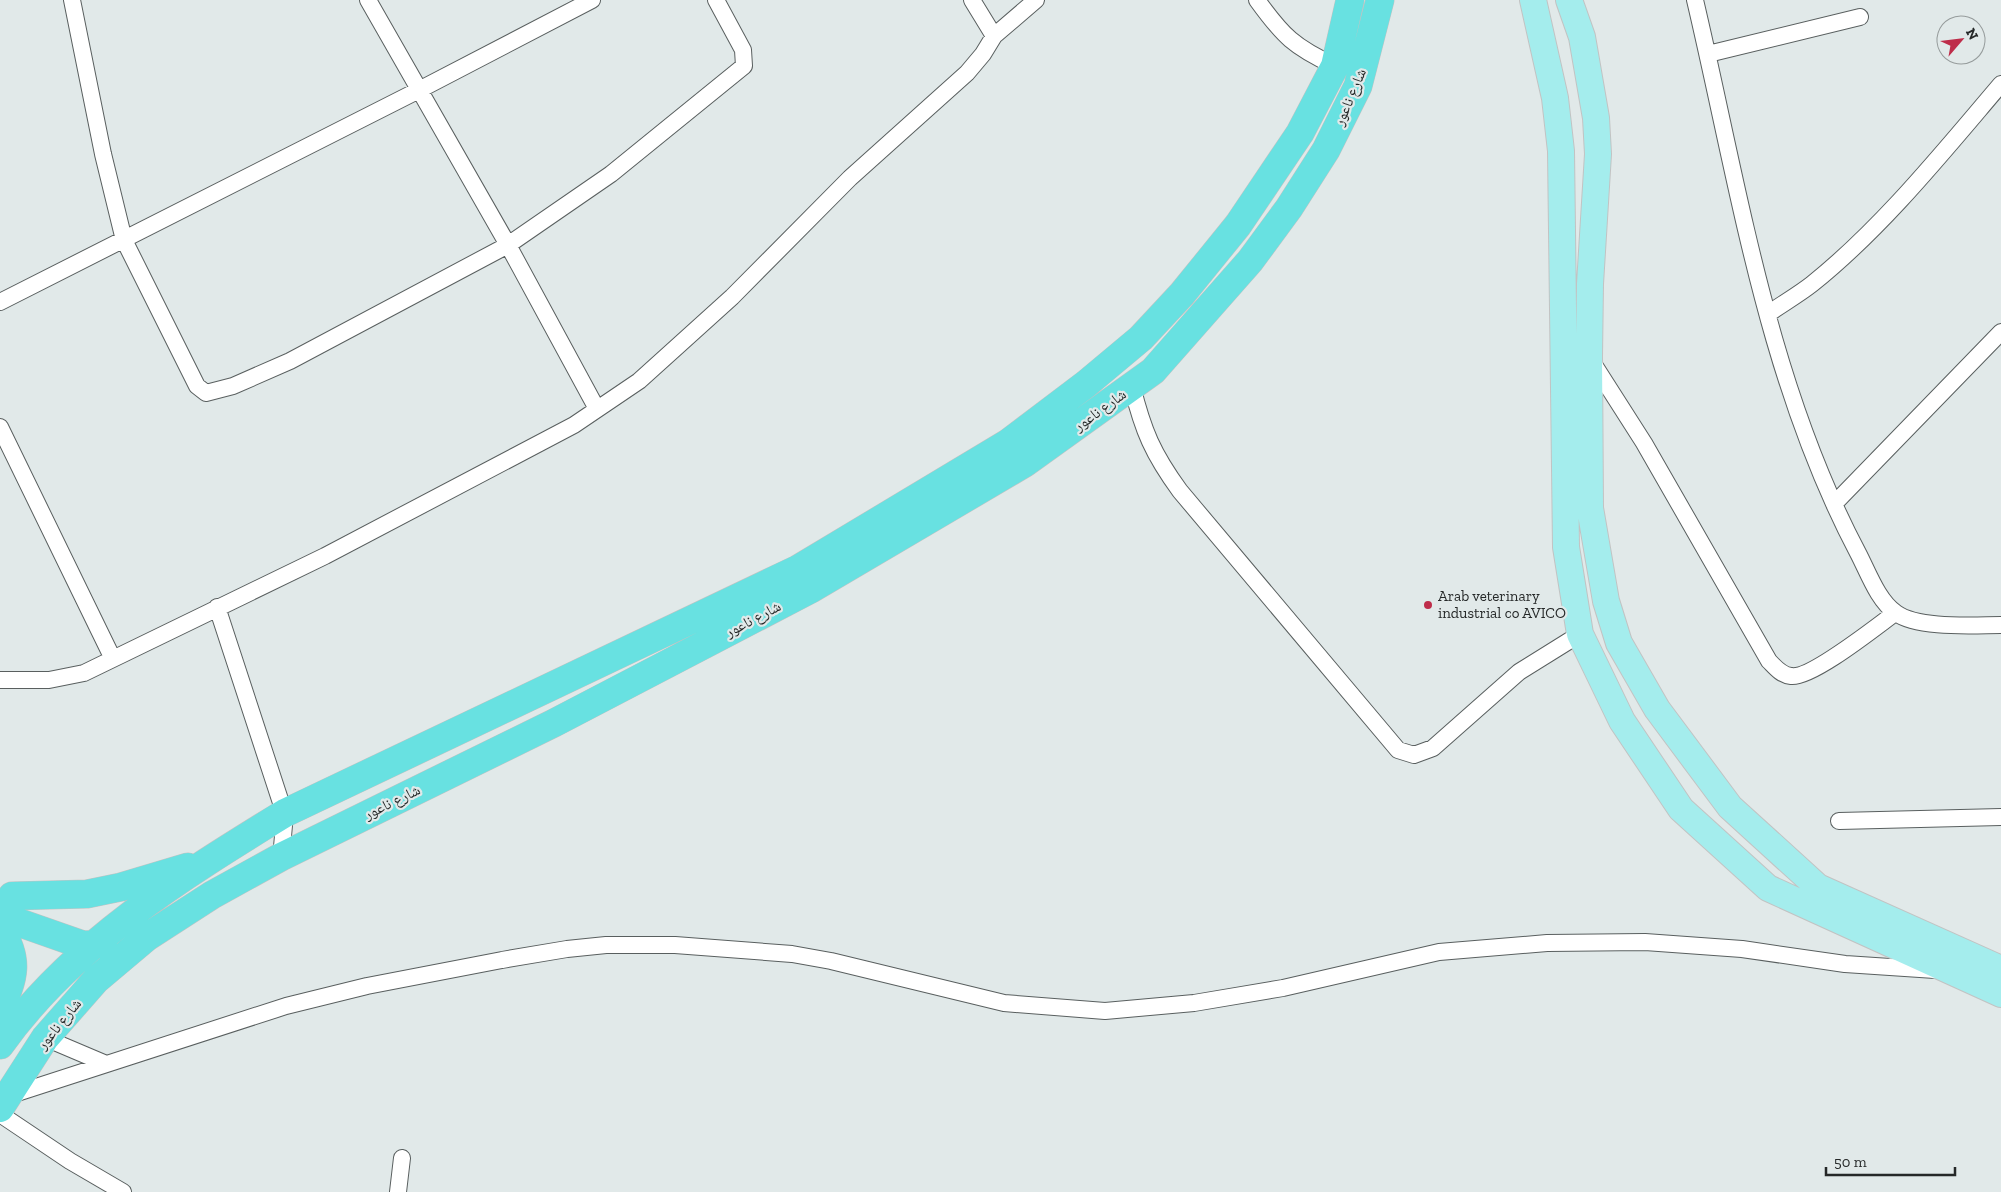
<svg xmlns="http://www.w3.org/2000/svg" width="2001" height="1192" font-family="'Zilla Slab','Noto Naskh Arabic',serif">
<style>
.lines{fill:none;stroke-linecap:round;stroke-linejoin:round}
.street-casing{stroke:#595f5f;stroke-width:18}
.primary-casing{stroke:#c2c3c3;stroke-width:28}
.highway-casing{stroke:#c2c3c3;stroke-width:29}
.street{stroke:#fff;stroke-width:16}
.primary{stroke:#a4eded;stroke-width:26}
.highway{stroke:#68e1e1;stroke-width:28}
.poi-dot{fill:#be2d4a;stroke:#e1e9e9;stroke-width:2}
.labels{text-anchor:middle;dominant-baseline:central;stroke-width:4.5;stroke-linejoin:round;paint-order:stroke}
.street-label{font-size:15px;fill:#252828;stroke:#e1e9e9}
.poi-label{font-size:15px;fill:#252828;stroke:#e1e9e9;text-anchor:start}
</style>
<rect width="100%" height="100%" fill="#e1e9e9"/>
<g class="lines">
<defs>
<path id="street" d="M72,0L103,154L124,240L197,386L206,393L233,386L290,361L508,245L611,174L744,66L743,50L716,0
M368,0L508,245L597,409
M1257,0C1283,36 1294,47 1335,66
M1695,0C1739,187 1767,381 1858,553C1868,572 1878,601 1896,613C1918,629 1974,625 2001,625
M994,36L1036,0
M1708,54L1860,17
M0,302L419,90L592,0
M1768,314C1782,304 1798,295 1812,284C1882,228 1943,152 2001,84
M1591,360L1644,443L1769,661C1775,667 1781,675 1791,676C1811,679 1877,626 1895,613
M1132,386C1143,431 1153,454 1180,491L1398,750L1414,755L1433,748L1519,672L1580,634
M0,427L113,659
M1834,504L2001,332
M217,607L285,815L281,857
M0,680H49L84,673L325,556L574,425L639,381L680,344L732,297L850,178L967,73L983,54L994,36L972,0
M1839,821L2001,817
M45,1038L104,1063
M8,1096L286,1006L367,986L502,960L567,949L606,945H675L792,954L831,961L1004,1003L1105,1011L1194,1003L1283,988L1439,952L1547,943L1645,942L1742,949L1845,964L1935,970
M0,1114L70,1161L123,1192
M398,1192L402,1158"/>
<path id="primary" d="M1533,0L1555,98L1561,151L1566,547L1580,634L1622,721L1681,809L1768,888L2001,994
M1569,0L1582,37L1596,118L1598,154L1590,284L1589,356L1590,508L1606,601L1619,643L1657,709L1730,807L1818,887L2001,969"/>
<path id="highway" d="M12,896L87,894L121,887L188,867
M0,916L83,945L103,944
M0,929C20,960 14,978 0,1009
M0,1045C72,944 181,877 285,813L798,569L1008,443L1086,384L1141,338L1182,294L1238,225L1300,133L1335,66L1350,0
M0,1108L45,1038L96,980L147,937L212,895L281,857L554,723L811,589L1025,463L1153,371L1250,261L1289,208L1326,150L1358,86L1380,0"/>
</defs>
<use href="#street" class="street-casing"/>
<use href="#primary" class="primary-casing"/>
<use href="#highway" class="highway-casing"/>
<use href="#street" class="street"/>
<use href="#primary" class="primary"/>
<use href="#highway" class="highway"/>
</g>
<circle class="poi-dot" cx="1428" cy="605" r="5"/>
<g class="labels">
<g class="street-label">
<text transform="translate(1350 97) rotate(-67)">شارع ناعور</text>
<text transform="translate(1100 410) rotate(-36)">شارع ناعور</text>
<text transform="translate(753 619) rotate(-28)">شارع ناعور</text>
<text transform="translate(392 802) rotate(-26)">شارع ناعور</text>
<text transform="translate(59 1024) rotate(-51)">شارع ناعور</text>
</g>
<g class="poi-label">
<text x="1438" y="596">Arab veterinary<tspan x="1438" dy="17">industrial co AVICO</tspan></text>
</g>
</g>
<g transform="translate(1961 40) rotate(62)"><circle r="24" fill="#e1e9e9" stroke="#969c9c"/>
<path d="M0-4L9 19L0 12L-9 19Z" fill="#be2d4a"/>
<text y="-8" font-size="14" font-weight="bold" text-anchor="middle" fill="#252828">N</text>
</g>
<path d="M1826 1167v8h129v-8" fill="none" stroke="#252828" stroke-width="2.5"/>
<text x="1834" y="1167" font-size="15" fill="#252828" stroke="#e1e9e9" stroke-width="4" paint-order="stroke">50 m</text>
</svg>
